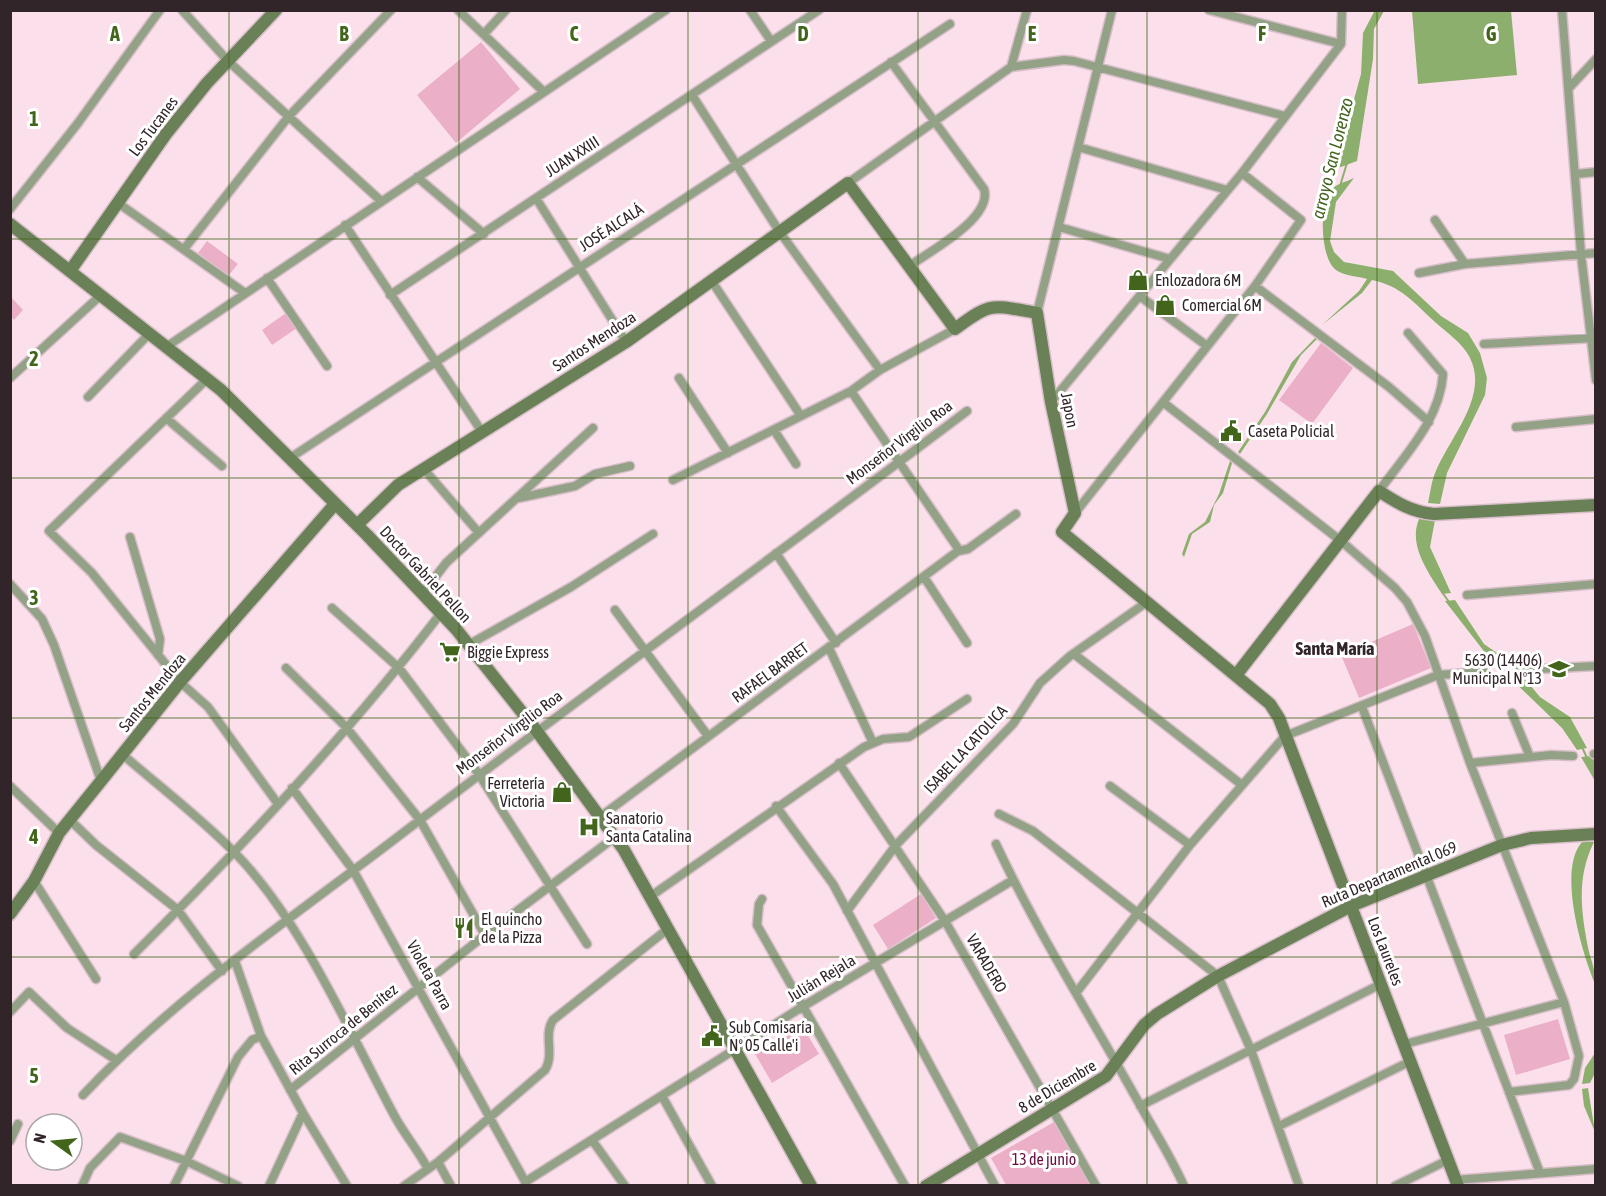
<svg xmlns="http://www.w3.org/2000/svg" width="1606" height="1196" font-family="'Asap Condensed',sans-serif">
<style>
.green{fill:#ebb0c8}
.water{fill:#8daf6e}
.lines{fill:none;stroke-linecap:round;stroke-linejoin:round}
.stream{stroke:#8daf6e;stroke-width:2}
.street-casing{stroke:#d7bec8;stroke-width:11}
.secondary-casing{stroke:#d7bec8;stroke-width:15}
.street{stroke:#93a286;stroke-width:8}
.secondary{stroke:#6a8056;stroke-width:12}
.grid{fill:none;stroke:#42641b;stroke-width:1.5;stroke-opacity:0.55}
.labels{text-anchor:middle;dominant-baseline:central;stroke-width:6;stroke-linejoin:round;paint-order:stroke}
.street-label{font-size:16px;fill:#32252a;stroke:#fff}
.poi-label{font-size:16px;fill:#32252a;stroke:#fff;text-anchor:start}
.park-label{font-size:16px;fill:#650e3f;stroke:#fff}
.water-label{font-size:18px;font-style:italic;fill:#43631f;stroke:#fff}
.neighbourhood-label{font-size:18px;font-weight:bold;fill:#32252a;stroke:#fff}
.grid-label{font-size:20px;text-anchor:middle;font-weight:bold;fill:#42641b;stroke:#fff;stroke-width:6;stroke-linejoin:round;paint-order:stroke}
</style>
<rect width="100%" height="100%" fill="#fbe0eb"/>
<path class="green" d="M481,42L520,89L456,143L417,95Z
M207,241L238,264L228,276L198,253Z
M11,297L23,310L14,320L11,317Z
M286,313L297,328L272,345L262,330Z
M1321,343L1353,368L1312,424L1279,400Z
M1413,624L1431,668L1359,698L1341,655Z
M921,894L936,918L888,949L873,925Z
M1558,1019L1570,1059L1516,1075L1504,1035Z
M801,1024L819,1054L772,1083L754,1052Z
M1054,1122L1090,1185H1006L991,1158Z"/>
<path class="water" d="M1375,10L1384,11L1374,29L1373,59L1357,161L1338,168L1344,136L1361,74L1363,33Z
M1412,11H1511L1517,75L1418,84Z
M1354,178L1336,202L1330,241L1334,252L1344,262L1393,271L1441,316L1468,333L1480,353L1487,378L1485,395L1447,473L1440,504L1428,503C1430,494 1431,484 1434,476C1446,441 1490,398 1470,358C1462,342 1447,333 1435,322C1413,302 1401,286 1372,280L1362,293L1322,325L1359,291L1367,279C1358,276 1344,276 1336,270C1320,259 1318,200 1333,188C1339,183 1348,181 1354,178Z
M1317,336L1319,337L1301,355L1267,414L1240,454L1238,452L1265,412L1292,362Z
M1231,458L1233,460L1223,493L1214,505L1210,522L1192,534L1184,557L1182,554L1189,534L1205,522L1219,494Z
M1419,519L1435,520L1430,547L1451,593L1442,594C1428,572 1408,545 1419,519Z
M1455,600L1484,644L1513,664L1492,666L1490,659L1445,601Z
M1520,673L1540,697L1570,717L1587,748L1577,750L1562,728L1506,674Z
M1592,756L1595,763V781L1581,757Z
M1582,842H1594C1576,878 1581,913 1589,952C1592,962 1596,973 1595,984C1582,953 1557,870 1582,842Z
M1595,1053V1073L1590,1083L1582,1084L1585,1068Z
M1588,1088L1595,1132L1584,1106L1582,1089Z"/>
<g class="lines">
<path class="stream" d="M1340,186L1347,163
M1442,592L1449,602
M1505,664L1515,675
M1582,747L1587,758"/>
<defs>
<path id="street" d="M182,10L228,61L381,201
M458,10L544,92
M750,10L771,41
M1209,10L1341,44
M1562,10L1581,254L1596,380
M484,34L506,10
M891,62L984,189C993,218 929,252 909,266
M1011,67L1027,10
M1569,88L1596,59
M692,95L779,231L880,370
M1078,147L1227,190
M1576,174L1596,172
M417,177L484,234
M848,183L1011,67L1064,60L1074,61L1285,116
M536,198L626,342
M118,203L245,293
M10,209L78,123L160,10
M1435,220L1465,264
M345,225L482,432
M1059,227L1170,259
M184,249L289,116L391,10
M1419,273L1465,264L1596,253
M267,278L327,366
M711,280L801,416
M1255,286L1389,387L1429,422
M390,295L819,10
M1141,297L1207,346
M1037,313L1112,10
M1484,344L1595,338
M166,347L666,10
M10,378L101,295
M679,378L728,453
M207,379L49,531L92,573L180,682L208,707L278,804
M851,391L957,547L958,551
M88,397L149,334
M1051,402L1242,173L1341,44L1342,10
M1164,403L1341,541L1395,588L1407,602L1425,636L1470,763L1564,1002L1579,1056L1574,1079L1569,1085L1509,1092
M166,418L222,466
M1516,427L1596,419
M774,430L796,464
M290,458L950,24
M423,468L479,533
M673,480L851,391L880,370L955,329
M1379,491C1405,455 1440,420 1443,374L1408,333
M519,498L575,486L595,474L630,466
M1075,513L1255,286L1301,220L1242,173
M130,537L160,639L158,655
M776,553L836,643
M924,577L967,643
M10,584L42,619L54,645L101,781
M423,593L446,563L593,428
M1467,595L1596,584
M332,608L399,668L478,773L587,944
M615,610L708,736
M468,645L571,587L653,534
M829,648L873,743
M1074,654L1242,785
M286,668L346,727L420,820L485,935
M1519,670L1596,666
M1362,707L1540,1173
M1512,713L1530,757
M122,754C160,787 201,818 236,854C302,922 349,1031 394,1115C404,1134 418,1150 428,1169
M1594,754H1596
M839,763L945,921L1096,1186
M1470,763L1551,755L1573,756
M10,786L59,833
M1110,786L1190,845
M292,788L353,870L527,1185
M776,806L833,884L995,1186
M999,814L1033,831L1218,976L1251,1050L1299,1186
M600,817L958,551L968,549L1016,514
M70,820L96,845L178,910L222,971
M996,844C1038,934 1092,1018 1140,1105C1155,1132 1171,1157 1184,1186
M34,881L96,979
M651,896L864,747L883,739L909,737L967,699
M762,899L759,904L757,925L905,1186
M847,911L896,845L1013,724L1040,683L1070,656L1147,602
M134,954C243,846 348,734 441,613
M235,961L261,1036L303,1113L347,1186
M1076,993L1190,845L1285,736L1438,675L1484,672
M10,1012L29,992L67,1028L116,1060
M1405,1044L1564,1002
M290,1090L485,935L615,837
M83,1095C174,998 286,922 391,842C582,696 776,555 967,411
M662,1096L712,1186
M1140,1106L1381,984
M1279,1126L1411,1061
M592,1140L625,1186
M10,1141L18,1124
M438,1162L451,1186
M1455,1180L1596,1169
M525,1182L802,1007L1013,880
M82,1186L90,1168L120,1137L186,1161L238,1186
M174,1186L238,1057L252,1040L261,1036
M269,1186L303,1113
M404,1186L438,1162L545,1070C555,1054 543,1035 553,1020L669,928
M1395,1186L1448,1160"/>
<path id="secondary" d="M10,224L221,390L367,535L456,629L536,730L624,850L811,1186
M70,271L166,134L207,83L276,10
M357,525L398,485L626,342L848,183L955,329C992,301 992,305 1037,313L1051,402L1075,513L1062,532L1270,704L1279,718L1458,1186
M1237,674L1379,491C1397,503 1412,512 1434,514L1596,505
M10,914L34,881L59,833L101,781L180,682L335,504
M926,1186L1106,1076L1144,1025L1157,1014L1218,976L1351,906L1502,845L1531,838L1596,834"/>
</defs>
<use href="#street" class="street-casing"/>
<use href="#secondary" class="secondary-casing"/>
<use href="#street" class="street"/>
<use href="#secondary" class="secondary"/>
</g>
<path class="grid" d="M229,10V1186M459,10V1186M688,10V1186M918,10V1186M1147,10V1186M1377,10V1186M10,239H1596M10,478H1596M10,718H1596M10,957H1596"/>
<defs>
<symbol id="shop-bare" viewBox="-9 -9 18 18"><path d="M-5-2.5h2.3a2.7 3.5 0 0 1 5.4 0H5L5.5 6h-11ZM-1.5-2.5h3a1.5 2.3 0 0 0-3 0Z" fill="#42641b" stroke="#fff" stroke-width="2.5" paint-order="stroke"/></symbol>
<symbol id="civic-bare" viewBox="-9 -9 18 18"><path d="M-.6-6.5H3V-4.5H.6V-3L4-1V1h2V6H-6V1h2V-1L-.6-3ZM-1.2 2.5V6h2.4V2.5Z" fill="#42641b" stroke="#fff" stroke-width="2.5" paint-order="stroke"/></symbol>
<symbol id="supermarket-bare" viewBox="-9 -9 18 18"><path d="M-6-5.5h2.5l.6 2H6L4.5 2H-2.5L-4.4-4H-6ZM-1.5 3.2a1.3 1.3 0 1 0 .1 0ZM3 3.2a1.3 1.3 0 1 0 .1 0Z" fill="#42641b" stroke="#fff" stroke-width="2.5" paint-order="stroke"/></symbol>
<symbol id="school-bare" viewBox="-9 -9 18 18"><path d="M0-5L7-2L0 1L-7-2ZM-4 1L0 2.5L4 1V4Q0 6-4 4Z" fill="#42641b" stroke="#fff" stroke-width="2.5" paint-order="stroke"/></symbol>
<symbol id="hospital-bare" viewBox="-9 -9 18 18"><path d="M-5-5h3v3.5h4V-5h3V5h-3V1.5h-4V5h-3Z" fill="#42641b" stroke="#fff" stroke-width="2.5" paint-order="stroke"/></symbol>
<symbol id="restaurant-bare" viewBox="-9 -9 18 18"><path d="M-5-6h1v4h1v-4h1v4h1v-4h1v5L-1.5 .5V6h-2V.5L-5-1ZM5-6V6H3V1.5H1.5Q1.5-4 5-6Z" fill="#42641b" stroke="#fff" stroke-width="2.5" paint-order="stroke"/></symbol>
</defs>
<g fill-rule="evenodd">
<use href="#shop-bare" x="1123" y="265" width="30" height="30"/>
<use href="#shop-bare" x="1150" y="290" width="30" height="30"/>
<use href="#civic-bare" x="1216" y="416" width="30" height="30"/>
<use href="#supermarket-bare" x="435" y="637" width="30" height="30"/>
<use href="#school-bare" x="1544" y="654" width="30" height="30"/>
<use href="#shop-bare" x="547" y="777" width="30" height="30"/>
<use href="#hospital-bare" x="574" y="812" width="30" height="30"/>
<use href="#restaurant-bare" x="449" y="913" width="30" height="30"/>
<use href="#civic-bare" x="697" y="1021" width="30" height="30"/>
</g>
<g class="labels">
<g class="street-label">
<text transform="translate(153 126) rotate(-53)">Los Tucanes</text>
<text transform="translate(572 156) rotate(-33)">JUAN XXIII</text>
<text transform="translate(611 227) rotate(-33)">JOSÉ ALCALÁ</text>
<text transform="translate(594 341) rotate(-33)">Santos Mendoza</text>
<text transform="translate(1070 410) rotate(79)">Japon</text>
<text transform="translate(899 442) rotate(-37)">Monseñor Virgilio Roa</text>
<text transform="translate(426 574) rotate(47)">Doctor Gabriel Pellon</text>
<text transform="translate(770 672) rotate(-36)">RAFAEL BARRET</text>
<text transform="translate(152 692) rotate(-51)">Santos Mendoza</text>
<text transform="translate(509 732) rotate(-37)">Monseñor Virgilio Roa</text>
<text transform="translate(965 749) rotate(-47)">ISABEL LA CATOLICA</text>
<text transform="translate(1389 874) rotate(-23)">Ruta Departamental 069</text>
<text transform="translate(1386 951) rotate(69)">Los Laureles</text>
<text transform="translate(987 963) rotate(60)">VARADERO</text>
<text transform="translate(430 975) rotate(61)">Violeta Parra</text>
<text transform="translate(821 978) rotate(-31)">Julián Rejala</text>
<text transform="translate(343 1029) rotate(-39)">Rita Surroca de Benítez</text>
<text transform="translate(1057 1086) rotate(-31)">8 de Diciembre</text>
</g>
<g class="poi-label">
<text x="1155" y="280">Enlozadora 6M</text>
<text x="1182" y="305">Comercial 6M</text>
<text x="1248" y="431">Caseta Policial</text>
<text x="467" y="652">Biggie Express</text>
<text x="1542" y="660" text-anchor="end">5630 (14406)<tspan x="1542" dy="18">Municipal Nº13</tspan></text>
<text x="545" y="783" text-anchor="end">Ferretería<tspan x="545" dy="18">Victoria</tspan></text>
<text x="606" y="818">Sanatorio<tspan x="606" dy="18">Santa Catalina</tspan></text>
<text x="481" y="919">El quincho<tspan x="481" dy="18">de la Pizza</tspan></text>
<text x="729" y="1027">Sub Comisaría<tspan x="729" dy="18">N° 05 Calle'i</tspan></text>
</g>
<g class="park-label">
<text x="1044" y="1159">13 de junio</text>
</g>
<g class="water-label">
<text transform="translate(1332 158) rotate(-76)">arroyo San Lorenzo</text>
</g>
<g class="neighbourhood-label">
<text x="1335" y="648">Santa María</text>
</g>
</g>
<g class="grid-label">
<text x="115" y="41">A</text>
<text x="344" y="41">B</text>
<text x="574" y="41">C</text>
<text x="803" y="41">D</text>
<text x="1032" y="41">E</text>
<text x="1262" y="41">F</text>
<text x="1491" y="41">G</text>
<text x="34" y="126">1</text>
<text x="34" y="366">2</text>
<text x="34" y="605">3</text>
<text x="34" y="844">4</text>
<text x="34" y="1083">5</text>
</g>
<rect width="1606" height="1196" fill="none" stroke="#32252a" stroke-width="24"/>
<g transform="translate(54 1142) rotate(285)"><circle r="28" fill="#ffffff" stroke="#ada8aa" stroke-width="1.5"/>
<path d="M0-4.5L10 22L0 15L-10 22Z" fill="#42641b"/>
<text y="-9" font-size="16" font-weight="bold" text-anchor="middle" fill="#32252a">N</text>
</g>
</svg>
